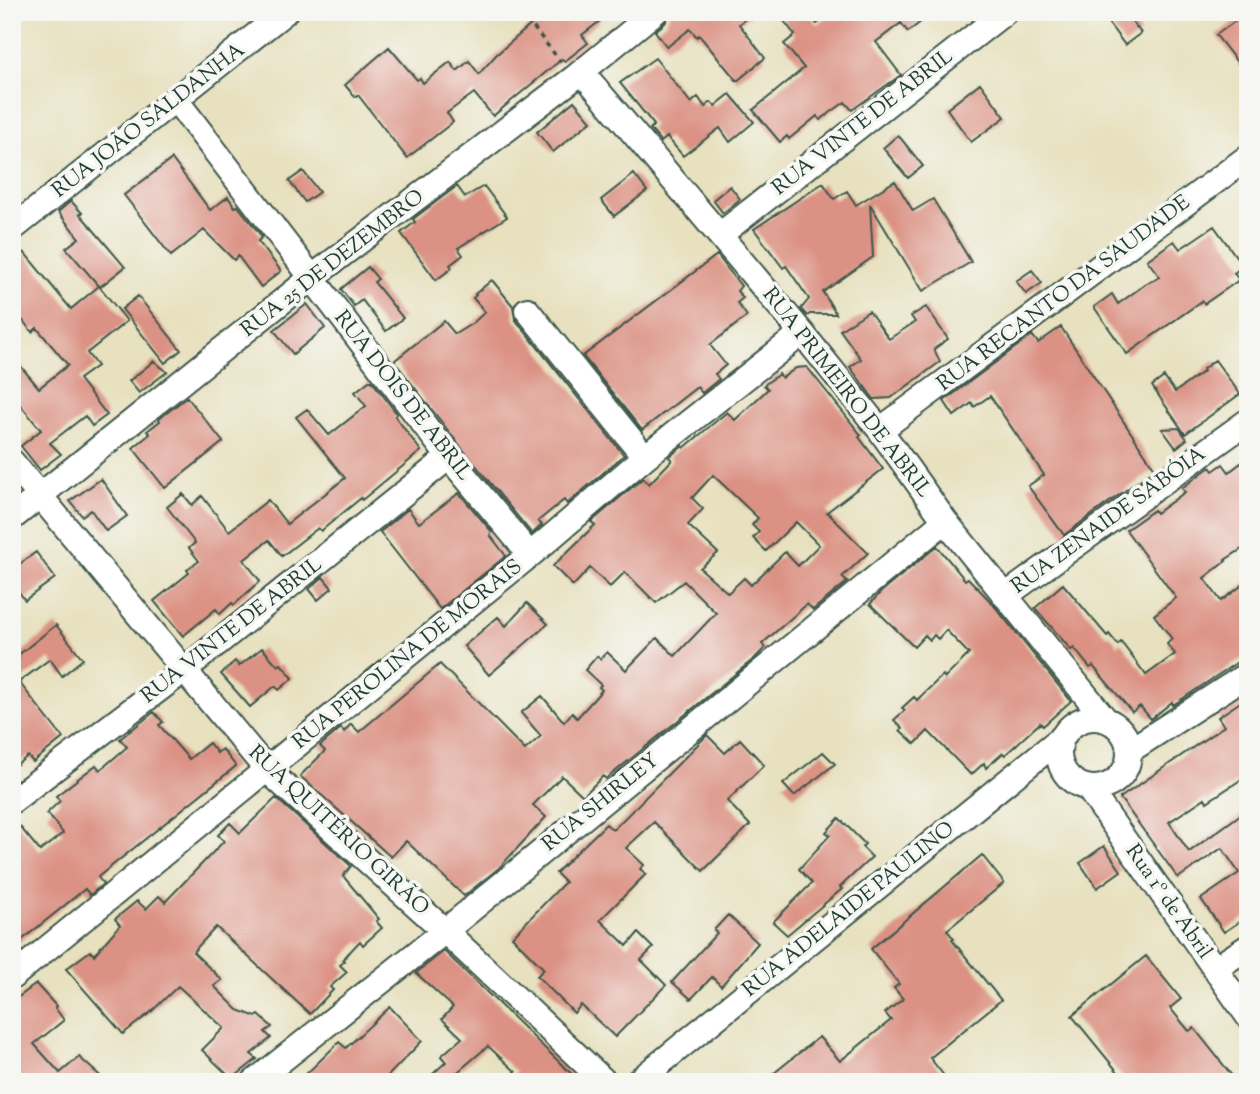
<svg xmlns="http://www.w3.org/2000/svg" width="1260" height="1094" font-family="'Sorts Mill Goudy',serif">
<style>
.building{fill:#db9183;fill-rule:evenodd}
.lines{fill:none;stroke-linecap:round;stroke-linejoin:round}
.minor-casing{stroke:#3d5649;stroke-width:28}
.path{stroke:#3d5649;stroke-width:3.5;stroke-dasharray:5 5;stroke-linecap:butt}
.minor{stroke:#fff;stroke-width:24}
.labels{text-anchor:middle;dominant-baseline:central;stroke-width:7;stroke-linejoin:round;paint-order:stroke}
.street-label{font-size:21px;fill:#1f3d34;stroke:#f6f6f2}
</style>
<rect width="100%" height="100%" fill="#f6f6f2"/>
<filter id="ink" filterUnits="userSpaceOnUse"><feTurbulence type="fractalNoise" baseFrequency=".0143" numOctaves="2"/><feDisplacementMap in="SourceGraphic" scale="14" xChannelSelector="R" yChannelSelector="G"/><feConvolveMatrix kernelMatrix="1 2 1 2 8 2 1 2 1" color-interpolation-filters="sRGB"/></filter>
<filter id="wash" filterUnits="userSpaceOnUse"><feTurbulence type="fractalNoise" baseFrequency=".00686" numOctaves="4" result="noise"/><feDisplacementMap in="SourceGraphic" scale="28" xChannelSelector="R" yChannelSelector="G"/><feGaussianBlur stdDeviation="1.57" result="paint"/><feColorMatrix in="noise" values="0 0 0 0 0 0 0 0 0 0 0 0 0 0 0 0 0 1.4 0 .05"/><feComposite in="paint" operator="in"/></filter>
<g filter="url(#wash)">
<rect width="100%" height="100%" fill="#e7e1bf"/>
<g id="blocks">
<path class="building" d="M526,12H593L600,21L582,35L588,43L565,61L562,59L493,116L474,93L447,113L453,122L407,158L358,95L355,97L345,85L389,47L417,80L420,78L423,83L450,62L457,71L469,61L479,74L496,55L534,22Z
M671,12H754L739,24L765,58L737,81L699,35L697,37L690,29L667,47L655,31L665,23Z
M777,12H806L817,24L832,12H933L908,32L901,23L876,42L901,75L852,110L845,102L820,120L817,116L789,139L787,136L780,142L753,110L804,68L784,44L795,35Z
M1100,12H1125L1141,33L1125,45Z
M1248,12V76L1216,35Z
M655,58L691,103L698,97L705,107L711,102L715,106L730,94L754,122L730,142L720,128L683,156L667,137L661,142L650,129L654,125L620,83Z
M980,83L1005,117L971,142L947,109Z
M574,101L591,121L553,152L537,132Z
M898,135L923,166L908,178L883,148Z
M172,159L210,210L228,197L235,207L238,206L262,237L258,241L281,271L261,287L238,256L234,260L204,230L171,256L124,195Z
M303,171L319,192L305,202L289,181Z
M634,174L647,191L614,216L601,200Z
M895,181L913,211L933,199L971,262L923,291L870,204L873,257L823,292L836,314H810L807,316L801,309L809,299L786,266L783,268L754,229L823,183L834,199L847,191L856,205Z
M457,186L465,197L484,186L507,217L458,248L463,255L450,265L452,268L436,280L401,233L415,222L413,219Z
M730,186L740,199L723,213L713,200Z
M71,201L82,213L80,214L125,267L100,287L127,321L87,353L97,366L79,379L107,415L92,426L85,416L50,443L61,454L40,470L21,446L41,430L12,395V356L39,388L68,365L37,328L32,332L12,307V261L24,252L71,309L99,286L66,248L79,238L58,212Z
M1214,226L1243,266L1234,273L1239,280L1204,304L1202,301L1127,354L1094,307L1112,294L1118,304L1147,283L1160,277L1147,260L1174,241L1180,249Z
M717,255L741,286L737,291L743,298L737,303L747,316L710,345L726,365L715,374L719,379L702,393L697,387L642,430L583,356Z
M368,267L378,279L374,282L403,318L386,331L362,300L354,306L341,289Z
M1032,270L1042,283L1026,294L1016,281Z
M492,280L513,306L515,319L624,455L567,504L564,500L538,521L542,525L532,534L468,456L394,361L444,321L455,334L473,323L485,312L473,298L476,295L475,294Z
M138,296L181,350L165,363L122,309Z
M307,304L325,328L293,354L274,330Z
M926,307L948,339L934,349L940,362L891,398L874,399L850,367L861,359L840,330L869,311L889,339L915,322L911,316Z
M1061,327L1155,469L1064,535L1028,486L1044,475L990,396L974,407L972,403L954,416L944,401L1032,335L1038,343Z
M1215,360L1240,394L1185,434L1152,386L1164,377L1175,392L1204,371L1203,369Z
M154,361L167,372L139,393L129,381Z
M807,367L861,435L859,437L883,469L827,512L868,553L842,577L847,582L813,610L807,604L762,644L765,648L755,658L606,779L603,776L583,796L562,776L533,805L546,817L499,868L464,896L406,841L391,857L300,776L325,751L320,746L341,728L344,732L351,724L359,732L440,664L525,750L541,736L521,713L542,696L564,722L572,713L577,718L602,690L599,687L601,685L585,670L597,656L600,659L607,652L626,670L657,638L675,656L716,613L684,581L656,603L625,572L610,587L590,568L573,586L553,566L595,525L591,522L643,478L649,484L672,460L669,457L683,446L684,448L727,412L735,420L768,389L764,385L779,374L782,378L796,368ZM713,475L758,518L752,525L759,532L753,538L766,551L796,522L819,545L798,566L785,552L751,585L744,578L728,593L700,568L718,553L688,525L703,509L692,498Z
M369,381H372L397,414L395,416L421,451L362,500L361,498L321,531L318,528L282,556L269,540L244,560L260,581L234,605L232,603L220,614L216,609L183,636L154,601L189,573L187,570L199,561L189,548L195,543L167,507L183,494L192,505L202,496L229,531L268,500L287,524L345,478L296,417L307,409L329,435L366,406L355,392Z
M187,397L223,442L165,488L133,448L150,434L147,431L160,421L159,419Z
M1179,428L1187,439L1176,448L1162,429Z
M1241,463L1248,472V545L1225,560L1226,561L1204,578L1221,601L1248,581V655L1173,705L1172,702L1151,719L1140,706L1132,712L1093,666L1090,668L1074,648L1071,650L1035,608L1063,584L1107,636L1109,634L1118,645L1121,642L1146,675L1175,654L1167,644L1172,639L1154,615L1176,598L1126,530L1154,510L1156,513L1185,492L1182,488L1210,467L1213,471L1223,464L1229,472Z
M101,479L127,516L106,531L91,510L82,516L70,501Z
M459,493L492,532L490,535L506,556L440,609L380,532L408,509L419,523Z
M937,546L965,580L968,578L992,603L1071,701L1043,726L1040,723L1005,755L1003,753L986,768L984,763L971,775L928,731L915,744L900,730L902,728L894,720L905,710L902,708L914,697L917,700L943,675L945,678L969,654L946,630L938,639L934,635L930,640L925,635L914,647L870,604L881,592Z
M36,552L55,578L25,600L12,583V570Z
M323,577L332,588L318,600L309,589Z
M527,603L548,624L489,675L464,646L498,617L506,626Z
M56,625L83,659L62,676L50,659L19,682L63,738L33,762L28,756L12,768V663L19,658L17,656Z
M262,648L278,666L281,664L293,678L279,690L275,686L250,707L221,674L235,661L239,666Z
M1248,697V775L1207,802L1205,798L1169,822L1189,852L1248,809V916L1224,932L1201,899L1239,873L1222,848L1178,878L1120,798L1224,726L1218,717Z
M154,712L163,722L159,725L189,759L209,743L217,753L222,749L236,766L98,877L103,884L90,895L85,889L12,948V901L18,897L12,890V817L40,851L63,833L47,813L60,801L56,796L96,765L100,770L127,747L120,739Z
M707,735L725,753L740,739L764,765L727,801L750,825L703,871L654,822L626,848L644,865L640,869L646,874L600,920L627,946L638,933L653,948L641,960L666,985L615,1037L581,1005L574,1013L537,976L544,969L512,937L565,882L556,873L574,855L606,824L613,830Z
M823,752L835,764L794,796L783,784Z
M276,798L351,866L343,876L379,919L376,921L382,928L363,945L360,941L343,959L345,961L340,965L347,972L330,987L333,990L310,1014L216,927L193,952L222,980L214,986L238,1010L256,1017L259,1015L272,1027L265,1032L271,1038L251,1054L257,1059L232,1079L202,1050L224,1028L178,986L151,1012L123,1034L66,969L90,951L94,955L120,925L115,919L137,901L146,909L159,896L165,902L224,841L218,835L230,823L240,833Z
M839,818L865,844L862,847L872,857L840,887L842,889L787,935L773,922L812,883L799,869L830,835L826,832Z
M1104,846L1121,871L1097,888L1080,863Z
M982,855L1004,883L947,930L954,939L952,940L1001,1000L930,1058L949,1082H763L819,1037L840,1061L891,1020L885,1013L903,999L894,988L899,984L871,949Z
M728,915L758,943L721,986L712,977L691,999L672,982L717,933L714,930Z
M444,951L471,977L580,1082H521L513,1075L516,1072L488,1046L446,1082H424L446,1062L441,1056L462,1038L442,1019L453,1007L416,973Z
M1146,956L1181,999L1170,1008L1189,1031L1194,1028L1237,1082H1126L1072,1016Z
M36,984L56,1006L55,1008L64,1020L34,1044L60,1073L79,1057L107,1082H12V1002Z
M390,1007L422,1041L382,1082H298L339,1042L346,1048Z"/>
</g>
</g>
<g filter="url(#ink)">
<use href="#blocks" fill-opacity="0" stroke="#3d5649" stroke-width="2"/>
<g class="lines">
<defs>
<path id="minor" d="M582,72L802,333L880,430L945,521L1105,719
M176,100L449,457L530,555
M12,229L285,12
M721,234L1005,12
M527,310L645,457
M880,430L1248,157
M12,462L267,770L445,931L605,1082
M12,518L310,279L574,78L655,12
M1005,596L1248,421
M1059 753a35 35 0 1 1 70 0a35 35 0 1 1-70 0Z
M1129,751L1248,674
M1088,788L1248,1016
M12,801L183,671L449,457
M1216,968L1248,947
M12,977L530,555L645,457L802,333
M254,1082L445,931L945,521
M637,1082L1061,738"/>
</defs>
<use href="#minor" class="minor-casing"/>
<path class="path" d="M521,12L561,62"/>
<use href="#minor" class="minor"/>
</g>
</g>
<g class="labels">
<g class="street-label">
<text transform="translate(149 121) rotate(-38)">RUA JOÃO SALDANHA</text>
<text transform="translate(863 123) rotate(-38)">RUA VINTE DE ABRIL</text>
<text transform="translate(333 264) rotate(-38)">RUA 25 DE DEZEMBRO</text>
<text transform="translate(1064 294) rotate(-37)">RUA RECANTO DA SAUDADE</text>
<text transform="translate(846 393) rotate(52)">RUA PRIMEIRO DE ABRIL</text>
<text transform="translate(402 396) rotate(52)">RUA DOIS DE ABRIL</text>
<text transform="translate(1109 521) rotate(-36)">RUA ZENAIDE SABÓIA</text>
<text transform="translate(232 631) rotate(-38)">RUA VINTE DE ABRIL</text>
<text transform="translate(408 655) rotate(-39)">RUA PEROLINA DE MORAIS</text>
<text transform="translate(601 803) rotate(-39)">RUA SHIRLEY</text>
<text transform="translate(338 831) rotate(43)">RUA QUITÉRIO GIRÃO</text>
<text transform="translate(1168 902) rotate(55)">Rua 1º de Abril</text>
<text transform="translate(849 910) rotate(-39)">RUA ADELAIDE PAULINO</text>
</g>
</g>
<rect width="1260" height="1094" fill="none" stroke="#f6f6f2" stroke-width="42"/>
</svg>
